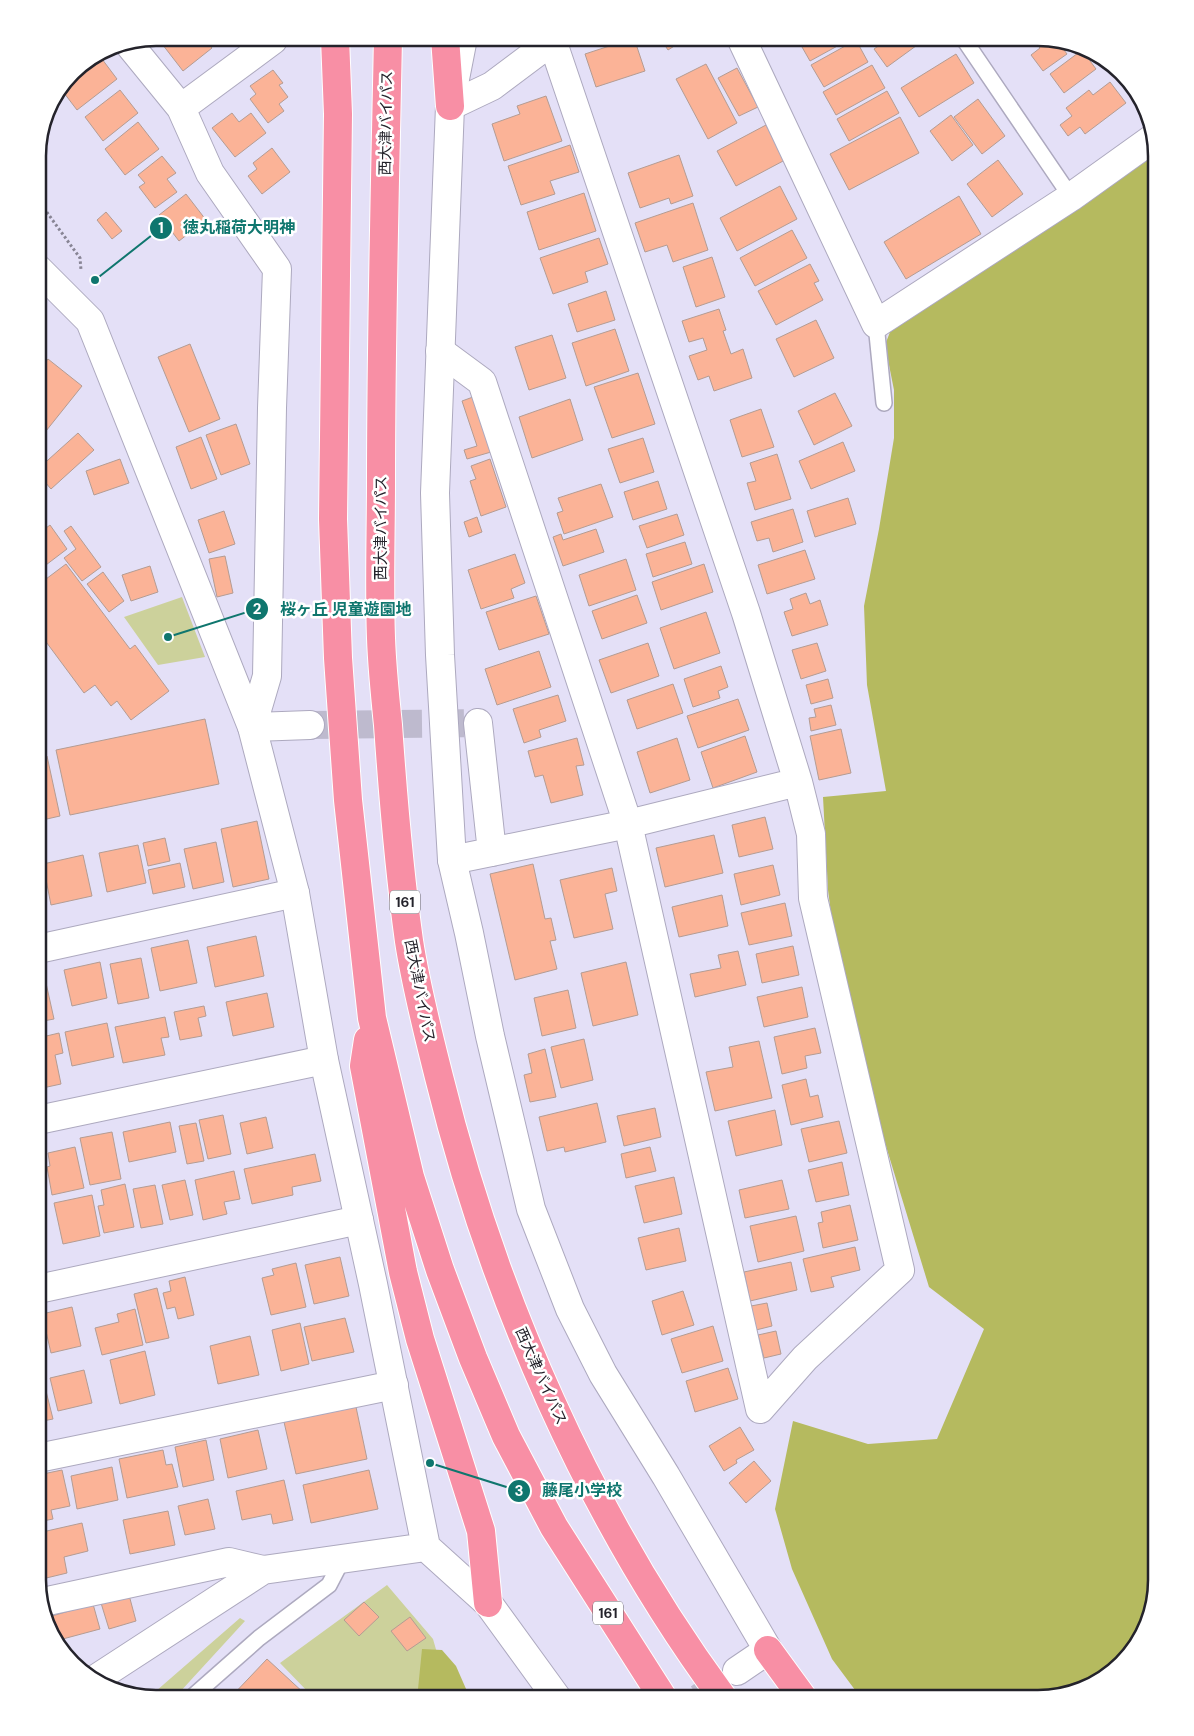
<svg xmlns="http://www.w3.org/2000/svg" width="1194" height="1736" font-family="'DM Sans','Noto Sans JP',sans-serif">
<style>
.green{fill:#ccd19b}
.forest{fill:#b5ba5f}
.building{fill:#fbb397;stroke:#b49c93}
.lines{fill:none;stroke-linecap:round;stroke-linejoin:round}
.street-tunnel{stroke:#bebace;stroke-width:28;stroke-dasharray:28 14;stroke-linecap:butt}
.secondary-tunnel{stroke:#bebace;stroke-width:28;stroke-dasharray:28 14;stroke-linecap:butt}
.lane-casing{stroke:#ada9bf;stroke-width:18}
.street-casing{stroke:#ada9bf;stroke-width:30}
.secondary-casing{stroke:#ada9bf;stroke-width:30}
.highway-casing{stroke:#fff;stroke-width:30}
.path{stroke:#878494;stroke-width:3;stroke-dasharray:2.5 2.5;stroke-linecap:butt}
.lane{stroke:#fff;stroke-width:15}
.street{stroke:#fff;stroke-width:28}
.secondary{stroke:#fff;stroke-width:28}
.highway{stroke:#f88fa5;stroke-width:28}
.labels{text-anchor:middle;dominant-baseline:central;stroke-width:5;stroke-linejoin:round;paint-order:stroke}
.shield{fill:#fff;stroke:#66656b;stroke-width:1}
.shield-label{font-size:14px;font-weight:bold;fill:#24232b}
.street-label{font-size:15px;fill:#24232b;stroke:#fff}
.rim{fill:none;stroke:#24232b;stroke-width:2.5}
.leader{fill:none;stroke:#0f766e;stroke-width:2}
.callout-dot{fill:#0f766e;stroke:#fff;stroke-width:2}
.mark-label{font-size:15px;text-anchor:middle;font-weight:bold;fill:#fff}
.callout-label{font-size:16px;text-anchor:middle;font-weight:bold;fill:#0f766e;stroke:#fff;stroke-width:5;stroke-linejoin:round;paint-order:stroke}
</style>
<rect width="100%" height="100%" fill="#e4e0f7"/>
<path class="green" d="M182,597L205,657L158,665L124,617Z
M387,1585L433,1639L450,1698H307L310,1694L280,1663Z
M240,1618L245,1621L179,1693L173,1698H148Z"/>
<path class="forest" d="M1156,153V1580L1140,1639L1097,1683L1038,1698H861L832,1659L792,1569L775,1509L793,1421L868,1444L937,1439L984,1329L929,1287L860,1061L835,945L828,890L823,797L886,791L867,685L864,606L879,529L894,438V390L885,345L890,332Z
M422,1649L442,1650L456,1666L470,1698H421L418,1689Z"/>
<path class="building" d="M162,38H204L212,48L183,71L159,40Z
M634,38L645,71L596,87L585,54Z
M660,38H687L668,50Z
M694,38H706L698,43Z
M802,38H852L810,61L798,40Z
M890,38H917L920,43L887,67L874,49Z
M1038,38H1045L1060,42L1059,43L1067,54L1043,71L1031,55L1040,48L1034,40Z
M856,40L868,62L824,87L811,65Z
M1082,50L1096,69L1064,93L1050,74Z
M956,54L974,83L919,117L901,88Z
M99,55L117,79L77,110L61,89L70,76Z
M706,64L737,123L708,139L676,79Z
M872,65L885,88L836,115L823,92Z
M737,68L758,107L739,116L718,78Z
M273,70L283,83L279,85L288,97L279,104L284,111L268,123L250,99L256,94L250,86Z
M1117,73L1141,97V99L1138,101Z
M1110,82L1126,103L1085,134L1080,127L1068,136L1060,125L1072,116L1066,108L1089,90L1093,95Z
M120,90L138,113L103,141L85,117Z
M887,91L899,113L849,141L837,119Z
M546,96L562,141L504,161L492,124L520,114L517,106Z
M978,99L1005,136L982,154L954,117Z
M232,113L239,122L251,113L266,133L235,157L212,128Z
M951,115L973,145L952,161L930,131Z
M900,117L919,153L849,190L830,154Z
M138,122L159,149L125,175L105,149Z
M766,125L785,160L736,186L717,151Z
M570,145L579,172L550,181L555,194L521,205L508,166Z
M272,148L290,172L262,194L248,176L257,169L253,163Z
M679,155L693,196L671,204L669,198L640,208L628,173Z
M162,156L176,173L167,179L177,192L155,208L139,187L145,183L138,175Z
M998,160L1023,194L992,217L967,184Z
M780,186L797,219L737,251L720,218Z
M584,193L596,231L539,250L527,212Z
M186,194L206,220L179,241L159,215Z
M959,196L981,234L906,279L884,242Z
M693,203L708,250L673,262L667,245L645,252L635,223Z
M106,212L122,231L112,239L97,220Z
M792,230L807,258L755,286L740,258Z
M599,238L608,264L585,272L588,282L553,294L540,258Z
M712,257L725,297L696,307L683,267Z
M810,264L819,281L814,283L823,300L776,325L758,291Z
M606,291L615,320L577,332L568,304Z
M719,309L726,330L723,331L731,354L743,349L752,378L714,391L709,376L698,380L689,356L707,350L703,338L689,342L682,321Z
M816,320L834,358L794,377L776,339Z
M615,329L629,371L586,386L572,343Z
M552,335L566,378L529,390L515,347Z
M190,344L220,419L189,432L158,357Z
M48,359L82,386L38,441V371Z
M638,373L655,424L612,438L594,387Z
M835,393L852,426L814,445L798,411Z
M473,397L491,452L467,459L464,450L477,446L462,401Z
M570,399L583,440L532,458L519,417Z
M761,409L774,447L742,457L730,420Z
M236,424L250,464L221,475L206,435Z
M78,433L94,450L51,489L38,474V469Z
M201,437L217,479L191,489L176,447Z
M643,438L654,472L620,483L608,449Z
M843,442L855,471L811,489L799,461Z
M777,454L791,499L755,510L747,483L756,481L750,463Z
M120,459L129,483L94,495L86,471Z
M490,459L506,507L481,516L470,481L476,479L471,466Z
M658,481L667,509L633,520L624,492Z
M601,484L613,517L564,534L557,513L563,511L558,498Z
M848,498L856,524L815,537L807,511Z
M793,509L803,542L773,552L769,538L757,541L751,522Z
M224,511L235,544L209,553L198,520Z
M677,514L684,535L647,548L639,526Z
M477,517L482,532L469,537L464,522Z
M50,525L67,549L38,571V534Z
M71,526L101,567L82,581L64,558L76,549L64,531Z
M596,529L604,552L563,566L553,537L561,534L563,540Z
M685,542L692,564L653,577L646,554Z
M805,550L815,579L767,594L758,565Z
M515,554L525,583L511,589L514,598L481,609L468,570Z
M225,556L233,593L217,597L209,559Z
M626,559L636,590L589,606L579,575Z
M66,564L130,649L135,645L169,691L131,720L117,701L111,706L95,685L84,693L38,631V585Z
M704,564L713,592L661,610L652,582Z
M150,566L158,592L131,601L122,575Z
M103,572L124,601L109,612L87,584Z
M806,593L810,604L820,600L828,625L792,636L784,612L793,609L790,599Z
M637,595L647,623L602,639L592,611Z
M536,596L549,634L499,650L486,612Z
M706,612L720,653L674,669L660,628Z
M648,643L659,676L611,693L599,660Z
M817,643L826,671L801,679L792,650Z
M539,651L551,687L497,705L485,669Z
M721,666L728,687L718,691L720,698L693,707L684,679Z
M828,679L833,698L811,704L806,685Z
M673,684L683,713L637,729L627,700Z
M558,695L566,721L539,730L541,737L524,743L513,709Z
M738,699L749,730L698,748L687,716Z
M831,705L836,725L811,731L809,718L816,717L814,709Z
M205,719L219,784L70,815L56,750Z
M841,729L851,773L819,780L810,736Z
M745,736L757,772L713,788L701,752Z
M577,738L584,765L576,766L583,795L551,803L543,775L535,777L528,751Z
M677,738L690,780L650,793L637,752Z
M47,756L60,816L38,821V758Z
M765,817L773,849L739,857L732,825Z
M257,821L269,879L233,887L221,829Z
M714,835L723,873L665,887L656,848Z
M165,838L170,861L148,866L143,843Z
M216,842L224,882L193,889L184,849Z
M138,845L146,883L107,892L99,853Z
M83,855L92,896L51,905L43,864Z
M180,863L185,887L153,894L148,870Z
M533,864L545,919L551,918L556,940L550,941L557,969L515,980L490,874Z
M773,865L780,895L741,905L734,874Z
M612,868L617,891L605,894L613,929L574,938L560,880Z
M38,875L44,904L38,906Z
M722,895L728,926L679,937L672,907Z
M785,903L792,936L749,945L741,913Z
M256,936L264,976L215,987L207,947Z
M188,940L197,983L160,991L151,948Z
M793,946L799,975L762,983L756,954Z
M738,951L746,985L695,997L690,974L721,968L718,955Z
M141,958L149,998L118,1004L110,964Z
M100,962L107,998L72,1006L64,970Z
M626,962L638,1015L593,1026L581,973Z
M44,974L54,1019L38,1022V976Z
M802,987L808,1017L764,1027L757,997Z
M568,990L576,1028L542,1036L534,998Z
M267,993L274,1027L233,1036L226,1002Z
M204,1006L206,1016L198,1018L202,1036L180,1040L174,1012Z
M165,1017L169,1037L161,1038L165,1055L123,1063L115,1027Z
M107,1023L114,1057L72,1066L65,1032Z
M815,1028L821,1053L805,1056L807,1068L782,1074L774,1037Z
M59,1033L63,1053L55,1055L61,1084L38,1089V1038Z
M584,1039L593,1080L561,1088L551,1047Z
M759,1041L772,1098L715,1111L706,1072L733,1067L729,1047Z
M545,1049L556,1097L530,1102L524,1075L532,1073L528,1054Z
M806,1079L810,1097L818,1095L823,1117L791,1125L782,1085Z
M597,1103L606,1142L565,1152L564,1147L547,1151L539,1117Z
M655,1108L661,1137L624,1146L617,1116Z
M775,1110L782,1145L736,1156L728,1121Z
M223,1115L231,1154L208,1159L199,1120Z
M266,1117L273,1148L247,1154L240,1123Z
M839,1121L847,1153L809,1162L801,1129Z
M170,1122L176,1152L129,1162L123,1132Z
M196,1123L204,1161L187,1164L179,1126Z
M112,1132L121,1179L90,1185L80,1138Z
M75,1147L84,1188L52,1195L47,1167L50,1166L48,1153Z
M650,1147L656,1171L626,1178L621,1154Z
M315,1154L321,1181L292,1187L293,1195L252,1204L244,1169Z
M842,1162L849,1195L816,1202L808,1170Z
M234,1171L240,1199L224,1202L227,1214L203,1220L195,1180Z
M674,1177L682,1214L644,1223L635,1186Z
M185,1180L193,1215L170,1220L162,1185Z
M782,1180L789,1209L745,1218L739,1190Z
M125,1184L134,1227L104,1233L98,1206L104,1205L101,1190Z
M155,1185L163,1224L141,1228L133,1189Z
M92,1195L100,1236L63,1244L54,1203Z
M850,1205L858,1240L823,1248L818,1223L823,1222L821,1212Z
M796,1216L804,1251L758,1262L750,1226Z
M679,1228L686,1261L646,1270L638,1238Z
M855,1247L860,1270L831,1277L834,1287L811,1292L803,1259Z
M340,1257L349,1296L314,1304L305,1265Z
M791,1262L797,1290L750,1301L744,1272Z
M296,1263L306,1307L271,1315L262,1278L274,1275L272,1269Z
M185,1277L194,1315L178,1319L175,1307L167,1309L163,1293L171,1291L169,1281Z
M157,1288L169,1338L146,1343L134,1294Z
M683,1291L694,1325L662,1335L652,1301Z
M767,1303L772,1326L756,1330L751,1306Z
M72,1307L81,1346L51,1353L42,1314Z
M135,1309L143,1345L102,1355L95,1328L119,1322L117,1314Z
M345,1318L354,1352L312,1361L304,1327Z
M300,1323L309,1364L281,1371L272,1330Z
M713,1326L723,1361L682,1373L671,1339Z
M776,1331L781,1354L764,1358L758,1335Z
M250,1336L259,1375L218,1384L210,1346Z
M145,1351L155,1395L120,1404L110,1360Z
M728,1368L738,1399L695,1412L686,1381Z
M84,1370L92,1403L58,1411L50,1378Z
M44,1383L53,1419L38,1422V1385Z
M356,1407L367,1459L296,1474L284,1422Z
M740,1427L754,1450L736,1460L737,1463L724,1471L709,1446Z
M258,1430L267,1469L228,1478L220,1439Z
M206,1440L214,1480L183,1487L175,1447Z
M163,1450L166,1465L172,1464L178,1487L127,1498L119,1459Z
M754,1461L771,1481L746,1503L729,1483Z
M112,1467L118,1500L77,1509L71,1476Z
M62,1470L70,1506L51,1510L53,1519L38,1522V1475Z
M369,1470L378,1509L311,1523L303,1485Z
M284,1480L293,1520L273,1524L271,1514L242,1520L236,1491Z
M208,1499L215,1529L185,1535L178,1506Z
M168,1511L175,1545L130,1554L123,1520Z
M82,1523L88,1551L64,1557L67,1573L38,1580V1533Z
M129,1595L136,1621L109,1629L101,1603Z
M364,1602L379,1617L359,1636L344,1620Z
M93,1604L100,1629L59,1640L52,1616Z
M410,1617L426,1638L407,1651L391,1631Z
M267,1659L305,1694L301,1698H230Z"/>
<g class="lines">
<path class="street-tunnel" d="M310,725L478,723"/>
<path class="secondary-tunnel" d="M699,1698L734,1673"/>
<defs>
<path id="lane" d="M963,38L1071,197
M876,324L884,403
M191,1698L259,1638L329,1585L343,1558"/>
<path id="street" d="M741,38L876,324L1071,197L1152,139
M552,40L746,613L798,782L811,834L813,898L900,1270L805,1358L760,1409
M128,43L181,108L273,40L274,38
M453,89L463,38
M450,106L492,86L556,38
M181,108L210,173L277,269L272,408L267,676L252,727L310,725
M440,351L482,382L628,824L760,1409
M478,723L492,852
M452,860L628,824L798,782
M38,949L295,893
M38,1120L324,1060
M38,1289L359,1220
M38,1458L394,1385
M43,1602L229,1562L263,1570"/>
<path id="secondary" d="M450,106L435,493L440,655L452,860L469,933L490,1036L531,1209L570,1309L603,1374L666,1476L768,1650L737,1671
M38,269L90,321L252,727L295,893L324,1060L373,1284L426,1547L488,1603L557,1698
M94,1680L263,1570L426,1547"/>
<path id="highway" d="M335,38L338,114L333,519L338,658L348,800L372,1018L410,1177L440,1270L473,1358L506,1436L554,1527L663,1698
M388,38C385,185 381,333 381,481C381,533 379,586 381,638C382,667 385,696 388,725C393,797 399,869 409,941C416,987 428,1033 439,1077C493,1296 589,1516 723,1698
M445,38L450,106
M368,1040L364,1066L403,1272L420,1339L481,1531L488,1603
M768,1650L803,1698"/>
</defs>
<use href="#lane" class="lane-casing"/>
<use href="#street" class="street-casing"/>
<use href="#secondary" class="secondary-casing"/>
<use href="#highway" class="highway-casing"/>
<path class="path" d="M38,200L80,258L81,270"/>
<use href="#lane" class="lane"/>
<use href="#street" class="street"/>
<use href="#secondary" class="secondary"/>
<use href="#highway" class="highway"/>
</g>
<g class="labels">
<g class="shield">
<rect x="390" y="890.5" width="30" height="23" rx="4"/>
<rect x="593" y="1601.5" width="30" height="23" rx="4"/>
</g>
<g class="shield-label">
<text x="405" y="902">161</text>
<text x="608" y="1613">161</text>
</g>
<g class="street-label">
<text transform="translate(386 123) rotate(-89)">西大津バイパス</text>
<text transform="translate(381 528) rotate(-90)">西大津バイパス</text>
<text transform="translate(420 991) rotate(79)">西大津バイパス</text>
<text transform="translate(541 1376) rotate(66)">西大津バイパス</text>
</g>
</g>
<path d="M0 0H1194V1736H0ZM156 46H1038A110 110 0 0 1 1148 156V1580A110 110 0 0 1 1038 1690H156A110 110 0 0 1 46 1580V156A110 110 0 0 1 156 46Z" fill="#fff" fill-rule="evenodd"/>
<path class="rim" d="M156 46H1038A110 110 0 0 1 1148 156V1580A110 110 0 0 1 1038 1690H156A110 110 0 0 1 46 1580V156A110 110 0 0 1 156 46Z"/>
<path class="leader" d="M95 280L161 228M168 637L257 609M430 1463L519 1491"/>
<g class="callout-dot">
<circle cx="95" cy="280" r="5"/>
<circle cx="168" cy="637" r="5"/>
<circle cx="430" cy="1463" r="5"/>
<circle cx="161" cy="228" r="12"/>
<circle cx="257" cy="609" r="12"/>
<circle cx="519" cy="1491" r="12"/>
</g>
<g class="mark-label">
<text x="161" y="233">1</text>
<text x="257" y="614">2</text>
<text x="519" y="1496">3</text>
</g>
<g class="callout-label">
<text x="239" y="233">徳丸稲荷大明神</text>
<text x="346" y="615">桜ヶ丘 児童遊園地</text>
<text x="582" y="1496">藤尾小学校</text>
</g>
</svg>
